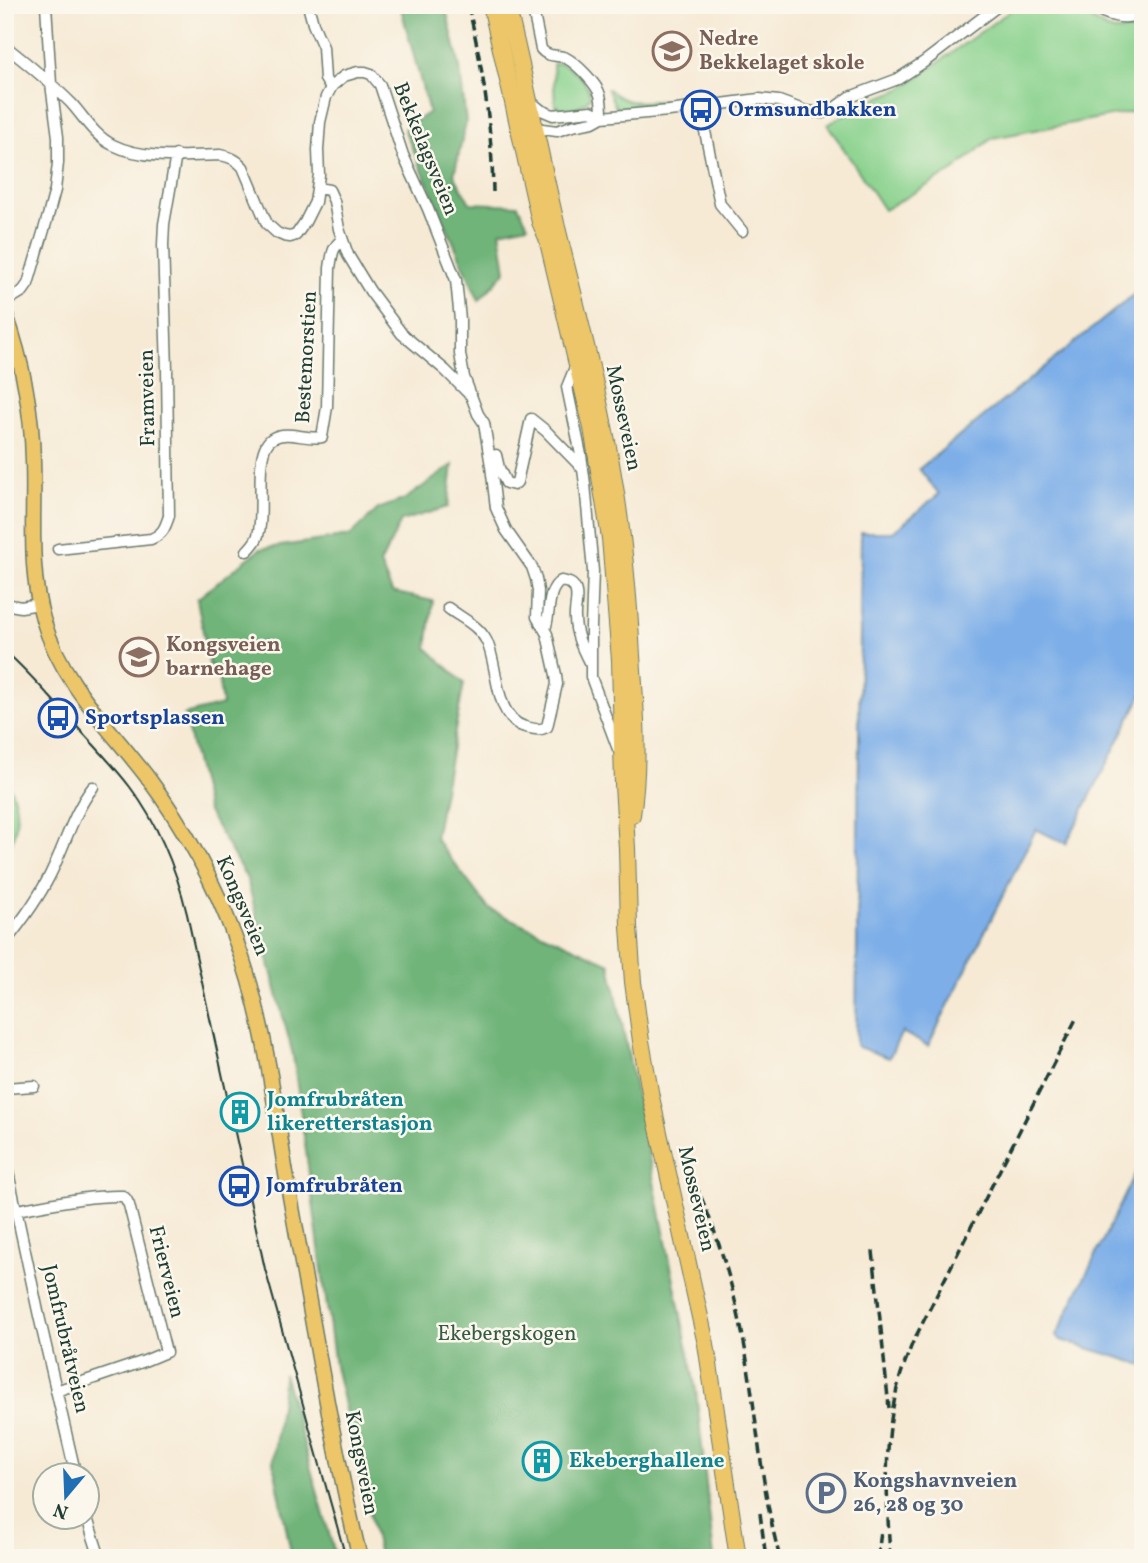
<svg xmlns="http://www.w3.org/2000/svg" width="1148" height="1563" font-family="Vollkorn,serif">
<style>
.green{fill:#8ad28e;stroke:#548861;stroke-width:2}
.forest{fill:#6fb479;stroke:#477856;stroke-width:2}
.water{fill:#7daee8;stroke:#4e768e;stroke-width:2}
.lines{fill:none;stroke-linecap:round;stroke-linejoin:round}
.minor-casing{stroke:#6a7a6c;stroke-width:13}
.major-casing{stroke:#6a7a6c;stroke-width:17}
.highway-casing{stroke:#6a7a6c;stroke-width:18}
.minor{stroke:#fff;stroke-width:10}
.major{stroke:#ecc669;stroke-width:14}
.highway{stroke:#ecc669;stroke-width:16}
.tram{stroke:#1f3d34;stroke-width:2}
.rail{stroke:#1f3d34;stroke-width:3.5;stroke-dasharray:10 5;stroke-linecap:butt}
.labels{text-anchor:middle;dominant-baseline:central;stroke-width:5;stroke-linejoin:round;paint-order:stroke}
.education-label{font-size:21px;font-weight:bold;fill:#785e54;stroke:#fbf7ec;text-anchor:start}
.transit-label{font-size:21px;font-weight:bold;fill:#164399;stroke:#fbf7ec;text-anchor:start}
.street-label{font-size:21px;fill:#1f3d34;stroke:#fbf7ec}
.culture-label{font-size:21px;font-weight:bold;fill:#0d838f;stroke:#fbf7ec;text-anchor:start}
.park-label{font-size:21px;fill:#345b46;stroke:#fbf7ec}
.service-label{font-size:21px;font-weight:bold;fill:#4e5e75;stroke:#fbf7ec;text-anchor:start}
</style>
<rect width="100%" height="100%" fill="#fbf7ec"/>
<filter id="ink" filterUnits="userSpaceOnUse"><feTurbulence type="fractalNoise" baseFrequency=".0143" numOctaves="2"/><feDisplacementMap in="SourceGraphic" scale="14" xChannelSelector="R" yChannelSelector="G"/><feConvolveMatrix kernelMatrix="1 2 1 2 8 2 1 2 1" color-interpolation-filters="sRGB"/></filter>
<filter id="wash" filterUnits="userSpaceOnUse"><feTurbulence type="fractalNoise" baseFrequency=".00686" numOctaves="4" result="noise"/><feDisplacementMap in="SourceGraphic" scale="28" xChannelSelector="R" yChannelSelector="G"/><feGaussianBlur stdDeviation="1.57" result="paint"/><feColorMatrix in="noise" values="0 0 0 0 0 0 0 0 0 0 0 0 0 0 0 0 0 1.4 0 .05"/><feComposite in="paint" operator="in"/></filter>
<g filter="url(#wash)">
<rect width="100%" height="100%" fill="#f6ead5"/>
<path class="green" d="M1018,5H1070L1105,28L1114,31L1133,30L1143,26V110L992,138L954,170L884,210L828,125L857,106L899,90L907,85Z
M559,63C572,67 590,83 590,97C583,109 571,108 559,109L558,106H555L553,64Z
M607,88C629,107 636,101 662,101L664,102L666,106L621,110L615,106Z
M5,781H7C21,807 19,831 5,857Z"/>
<path class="forest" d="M400,5H445L460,68L466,123L454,175L470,203L518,205L528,225L500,231L506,271L479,301L404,129L429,112Z
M453,465L448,507L401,521L380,564L392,592L433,601L427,648L464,683L435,838L489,909L610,964L696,1390L714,1558H380L379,1555L335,1366L293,1055L247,879L207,810L184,715L222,705L217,668L209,665L197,599L260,549L350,536L378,509L405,499Z
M284,1374L336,1558H292L273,1461Z"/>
<path class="water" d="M1143,287V692L1066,844L1036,829L928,1046L902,1032L889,1058L858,1047L856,1045L861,532H893L939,494L919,469Z
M1143,1158V1365L1061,1340L1056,1336Z"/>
</g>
<g filter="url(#ink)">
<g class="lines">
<defs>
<path id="minor" d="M308,5L313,24L323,47L325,79L328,84L332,86
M532,5L541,49C548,58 556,54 566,58C576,63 597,84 600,95C602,102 602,110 602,117
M1090,5C1107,16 1123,21 1143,14
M5,46C28,64 50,82 71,103C84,117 94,136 113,145C143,160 186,156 220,155C230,157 236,159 243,167L267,224L277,233L284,236L290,237L296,235L305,222L315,202L319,175L318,150L320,122L326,97L332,86L344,76L358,72H365L371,74L380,85L403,155L428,209L456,280L460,320V354L464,377L478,414L484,423L491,466L496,508L506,530L532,567L536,579L538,591L537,617L547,634L556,675L557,684L547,727C539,731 534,729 525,727C493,718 499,664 486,640C478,625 461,618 448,608
M530,101L541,110L553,115L591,111L602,117
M700,107L720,204L742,231
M535,128L557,131L572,126L593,122L602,117L669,111L759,99L779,101L806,111L823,113L833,109L850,97L898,79L924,62L999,5
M317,188L329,190L334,201L339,229L348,255L370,291L402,334L445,370L469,394
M5,302L23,291L28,284L48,216L55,190L58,163V137L51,84L46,5
M576,365L567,387L581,455L585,484L593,571L591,627V677L618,749
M496,455L499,468L506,483L514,485L517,482L531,419L546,431L582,468
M58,549L151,539C163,534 165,528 169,516L167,369L163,245L164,224L176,155
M247,551C251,547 255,542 257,538C267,515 251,450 273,438C287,430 306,440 322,437L327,407L330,268C332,257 332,246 342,240
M5,604L21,607L39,604
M545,629C551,614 546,590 561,581C567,582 573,583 575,589C579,597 574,609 575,618C575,634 582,648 589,662
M5,942C22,921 38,899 50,875C65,845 73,813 93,787
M5,1088L34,1086
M5,1158L39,1316L76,1476
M5,1212C44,1206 83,1195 123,1196L126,1199L129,1205L166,1352L142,1362L56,1391
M87,1518L100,1558"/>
<path id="major" d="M5,312C22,360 32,410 33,461C35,514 28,567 43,619C61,682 109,727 148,778C185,828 215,883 236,941C264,1016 273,1095 286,1174C299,1250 313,1326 327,1402C337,1454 347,1506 360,1558"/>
<path id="highway" d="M491,5L540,222L547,238L592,428L610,538L620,660L623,785L627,848L629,927L633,982L641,1041L651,1097L706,1344L738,1558
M507,5C525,77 539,151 556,223C577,311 601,398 615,487C624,543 629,600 632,656C636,710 640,762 632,815"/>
</defs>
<use href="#minor" class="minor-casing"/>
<use href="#major" class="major-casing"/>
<use href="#highway" class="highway-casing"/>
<use href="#minor" class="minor"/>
<use href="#major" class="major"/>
<use href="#highway" class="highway"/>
<path class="tram" d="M5,651C28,671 48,695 69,718C89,740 111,762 130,787C158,824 176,868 187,914L265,1269L346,1558"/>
<path class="rail" d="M468,5C483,67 492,129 493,192
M682,1156C713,1217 733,1281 745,1348C757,1418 761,1489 780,1558
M873,1251L889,1408
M760,1513L766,1558
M878,1558L881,1530
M890,1558C887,1501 883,1441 898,1385C901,1371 907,1358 912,1344L1077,1017"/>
</g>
</g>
<defs>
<symbol id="school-ring" viewBox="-11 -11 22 22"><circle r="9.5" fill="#fbf7ec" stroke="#8d6e63" stroke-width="1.5"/><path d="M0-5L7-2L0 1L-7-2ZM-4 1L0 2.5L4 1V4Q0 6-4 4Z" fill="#8d6e63"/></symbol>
<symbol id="bus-ring" viewBox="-11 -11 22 22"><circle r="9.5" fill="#fbf7ec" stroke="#1a4fb4" stroke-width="1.5"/><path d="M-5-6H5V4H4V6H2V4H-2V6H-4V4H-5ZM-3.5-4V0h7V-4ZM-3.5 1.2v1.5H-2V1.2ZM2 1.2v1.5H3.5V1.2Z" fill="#1a4fb4"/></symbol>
<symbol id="building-ring" viewBox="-11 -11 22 22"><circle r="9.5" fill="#fbf7ec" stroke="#0f9aa8" stroke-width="1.5"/><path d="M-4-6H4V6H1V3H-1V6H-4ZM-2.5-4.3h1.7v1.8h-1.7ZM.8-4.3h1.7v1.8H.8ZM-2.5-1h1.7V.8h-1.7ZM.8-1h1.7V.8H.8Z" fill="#0f9aa8"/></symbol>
<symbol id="parking-ring" viewBox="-11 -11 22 22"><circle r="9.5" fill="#fbf7ec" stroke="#5c6f8a" stroke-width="1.5"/><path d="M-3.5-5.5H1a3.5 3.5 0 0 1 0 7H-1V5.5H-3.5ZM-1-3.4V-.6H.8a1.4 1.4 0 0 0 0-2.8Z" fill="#5c6f8a"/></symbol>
</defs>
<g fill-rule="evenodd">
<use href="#school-ring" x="650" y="29" width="44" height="44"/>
<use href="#bus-ring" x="679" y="88" width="44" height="44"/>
<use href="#school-ring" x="117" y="635" width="44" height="44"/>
<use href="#bus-ring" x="36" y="696" width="44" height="44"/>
<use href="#building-ring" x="218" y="1090" width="44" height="44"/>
<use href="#bus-ring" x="217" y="1164" width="44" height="44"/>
<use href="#building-ring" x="520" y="1439" width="44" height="44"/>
<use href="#parking-ring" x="804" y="1471" width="44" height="44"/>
</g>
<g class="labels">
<g class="education-label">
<text x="699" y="39">Nedre<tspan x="699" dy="24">Bekkelaget skole</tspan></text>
<text x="166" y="645">Kongsveien<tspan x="166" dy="24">barnehage</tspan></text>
</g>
<g class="transit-label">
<text x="728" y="110">Ormsundbakken</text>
<text x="85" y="718">Sportsplassen</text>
<text x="266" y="1186">Jomfrubråten</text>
</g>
<g class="street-label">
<text transform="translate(425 149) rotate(68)">Bekkelagsveien</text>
<text transform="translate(307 357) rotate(-87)">Bestemorstien</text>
<text transform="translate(148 398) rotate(-91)">Framveien</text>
<text transform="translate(623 418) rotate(78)">Mosseveien</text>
<text transform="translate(242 906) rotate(67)">Kongsveien</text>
<text transform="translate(696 1199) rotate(77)">Mosseveien</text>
<text transform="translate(166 1272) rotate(76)">Frierveien</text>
<text transform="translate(65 1339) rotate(77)">Jomfrubråtveien</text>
<text transform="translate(361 1463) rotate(79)">Kongsveien</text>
</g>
<g class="culture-label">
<text x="267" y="1100">Jomfrubråten<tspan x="267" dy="24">likeretterstasjon</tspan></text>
<text x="569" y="1461">Ekeberghallene</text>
</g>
<g class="park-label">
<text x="507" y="1334">Ekebergskogen</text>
</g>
<g class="service-label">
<text x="853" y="1481">Kongshavnveien<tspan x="853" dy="24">26, 28 og 30</tspan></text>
</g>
</g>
<rect width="1148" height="1563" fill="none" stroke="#fbf7ec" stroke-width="28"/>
<g transform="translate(66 1496) rotate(199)"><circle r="33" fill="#fbf7ec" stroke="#a3ada2" stroke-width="2"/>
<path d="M0-5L12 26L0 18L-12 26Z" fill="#1f6fb2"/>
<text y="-10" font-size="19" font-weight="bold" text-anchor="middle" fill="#1f3d34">N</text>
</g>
</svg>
